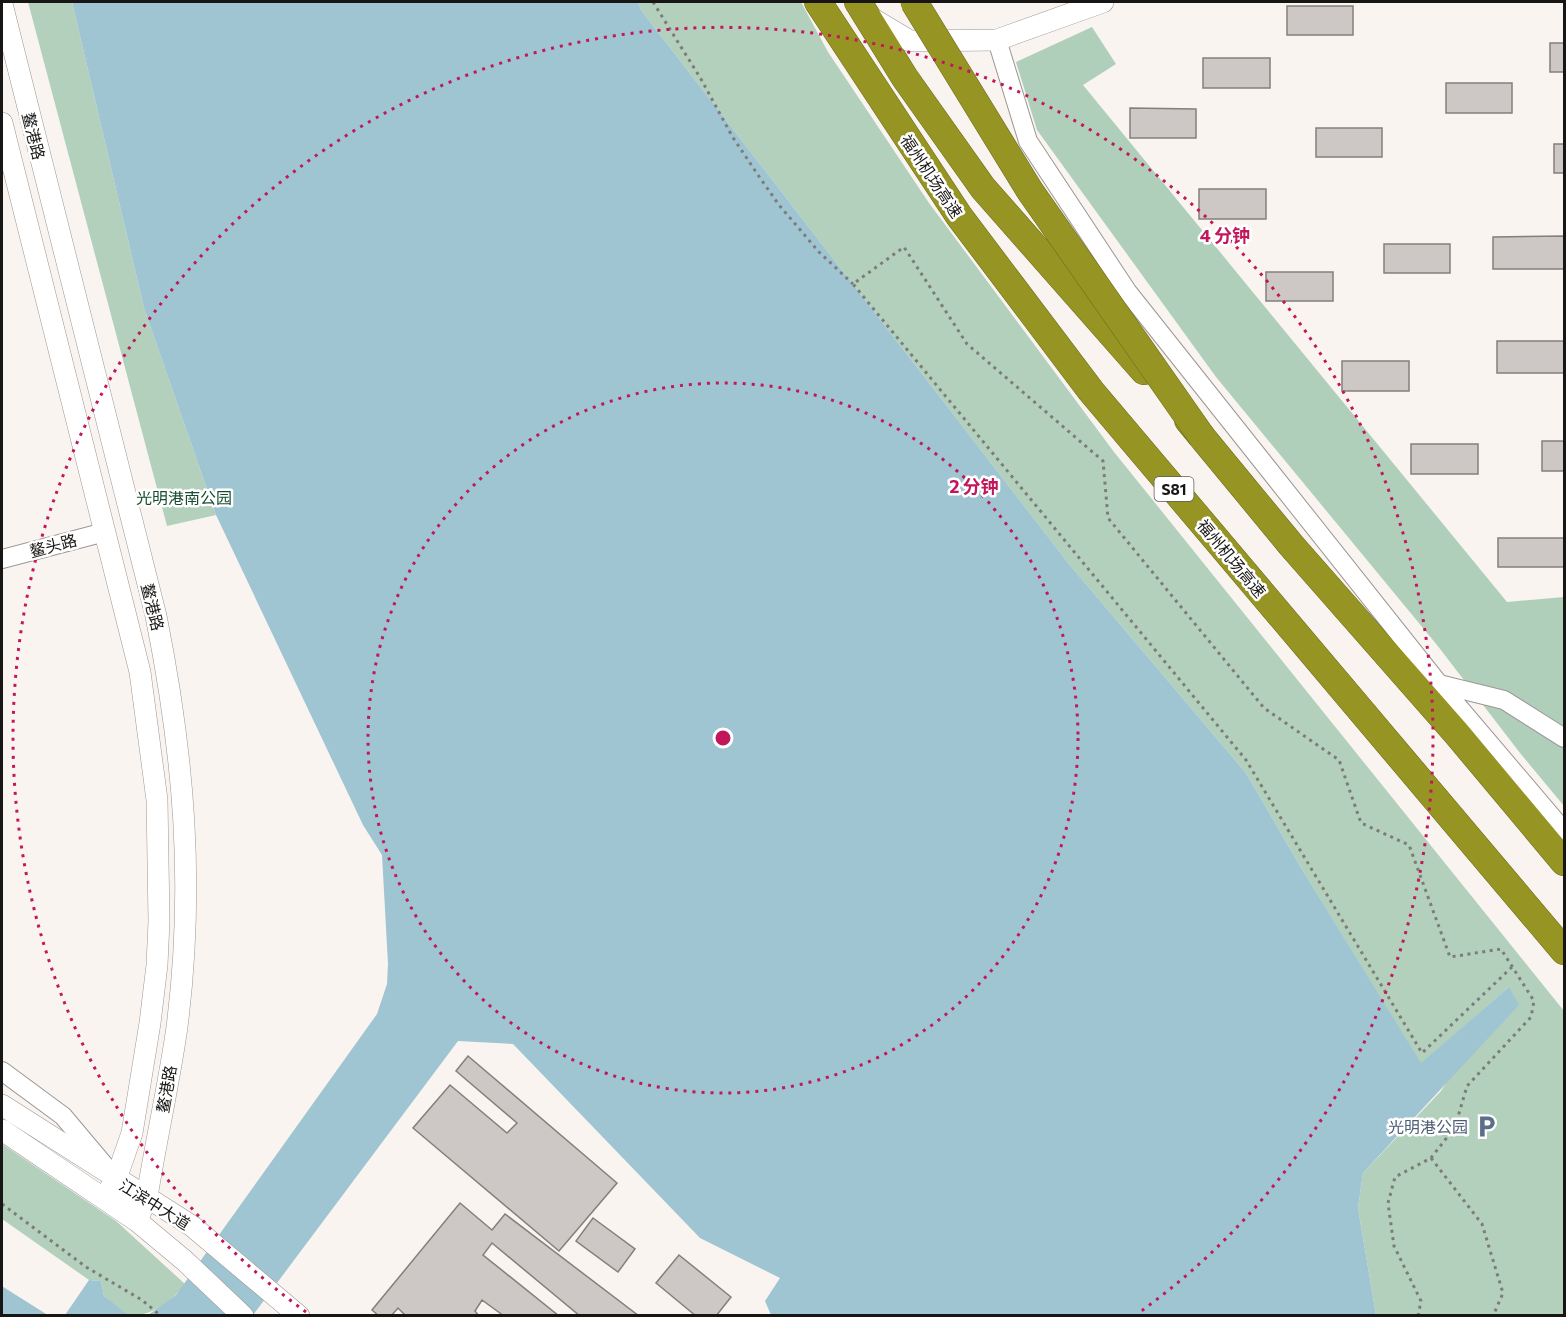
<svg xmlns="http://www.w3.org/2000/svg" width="1566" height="1317" font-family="Commissioner,'Noto Sans SC',sans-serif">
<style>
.green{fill:#b2d0bc}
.forest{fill:#b0cfba}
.water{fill:#9fc5d2}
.pier{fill:#f9f4f0}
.building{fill:#cdc8c5;stroke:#847f7c;stroke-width:1.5}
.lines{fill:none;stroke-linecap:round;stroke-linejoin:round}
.tertiary-casing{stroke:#9c9794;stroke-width:20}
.secondary-casing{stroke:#9c9794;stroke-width:22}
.motorway-casing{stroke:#6a691e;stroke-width:28}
.path{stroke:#7e7c79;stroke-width:3;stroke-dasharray:3 4.5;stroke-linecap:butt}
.tertiary{stroke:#fff;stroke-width:18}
.secondary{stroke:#fff;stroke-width:21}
.motorway{stroke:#969523;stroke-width:27}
.motorway-bridge-casing{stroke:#6a691e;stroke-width:28;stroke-linecap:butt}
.motorway-bridge{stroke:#969523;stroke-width:27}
.ring{fill:none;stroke:#c2185b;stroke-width:3;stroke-dasharray:3 6}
.labels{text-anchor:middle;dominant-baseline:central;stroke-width:5;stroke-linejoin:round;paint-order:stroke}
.shield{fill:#fff;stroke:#5d5c5a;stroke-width:1.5}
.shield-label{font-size:15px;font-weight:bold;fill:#171614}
.street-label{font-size:16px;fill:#171614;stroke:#fff}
.park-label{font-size:16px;fill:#194d30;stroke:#fff}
.service-label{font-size:16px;fill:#4e5e75;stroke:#fff;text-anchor:end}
.centre{fill:#c2185b;stroke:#fff;stroke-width:3}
.ring-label{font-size:18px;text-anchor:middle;font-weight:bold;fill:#c2185b;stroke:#fff;stroke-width:5;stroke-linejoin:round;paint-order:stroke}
</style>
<rect width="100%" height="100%" fill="#f9f4f0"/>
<path class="green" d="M28,2H72L144,308L216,515L167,526Z
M638,2H801L828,52L929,203L1114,452L1564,1011V1315H1376L1358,1208L1363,1173L1441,1091L1509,987L1421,1064L1300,866L1246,773L1069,564L641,10Z
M2,1144L116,1221L185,1284C173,1300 152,1317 130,1315C122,1314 111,1302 104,1296L101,1281L89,1280L2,1219Z"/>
<path class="forest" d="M1092,27L1116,64L1083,85L1507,602L1564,597V806L1520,753L1437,645L1216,377L1037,130L1016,62Z"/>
<path class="water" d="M72,2H638L641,10L1069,564L1246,773L1300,866L1421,1063L1509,987L1519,1005L1363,1173L1358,1208L1376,1315H771L765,1301L780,1278L700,1238L513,1044L458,1041L253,1315H148L176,1295L377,1014L387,984L388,964L382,855L363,825L216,515L144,308Z
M89,1280L101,1281L104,1296L128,1315H65Z
M2,1286L48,1315H2Z"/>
<path class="pier" d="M2,1283L50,1313L51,1316L48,1315L2,1286Z"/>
<path class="building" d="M1287,6H1353V35H1287Z
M1550,43H1564V72H1550Z
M1203,58H1270V88H1203Z
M1446,83H1512V113H1446Z
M1130,108L1196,109V138H1130Z
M1316,128H1382V157H1316Z
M1554,144H1564V173H1554Z
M1199,189H1266V219H1199Z
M1564,236V269H1493V237Z
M1384,244H1450V273H1384Z
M1266,272H1333V301H1266Z
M1497,341H1564V373H1497Z
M1342,361H1409V391H1342Z
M1542,441H1564V471H1542Z
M1411,444H1478V474H1411Z
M1498,538H1564V567H1498Z
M468,1056L617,1183L559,1251L413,1128L450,1085L507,1133L517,1123L456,1071Z
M460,1203L492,1230L505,1214L639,1316H580L492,1243L483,1255L559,1316H504L482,1300L475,1311L479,1316H406L398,1308L391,1316H379L372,1310Z
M593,1218L635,1249L618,1272L576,1241Z
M679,1255L731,1297L716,1316H696L656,1283Z"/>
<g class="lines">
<defs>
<path id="tertiary" d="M997,40L1028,141L1127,291L1439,684L1564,831
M2,559L105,532
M1439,684L1504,700L1564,738
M2,1071L63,1116L116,1179L137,1221"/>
<path id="secondary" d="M2,4L156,616C184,756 195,884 177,1027C169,1084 156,1140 147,1197L137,1221
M868,16L910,41L997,40L1103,2
M2,123L140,672L157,800L159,921L157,965L150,1023L132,1133L116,1179L104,1198
M2,1105L192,1226L299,1316
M2,1130L137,1221L185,1261L243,1316"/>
<path id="motorway" d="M818,2L959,216L1091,391L1564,951
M858,2L905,78L983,188L1144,371
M1188,420L1291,545L1457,734L1564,862"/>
</defs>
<use href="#tertiary" class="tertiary-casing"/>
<use href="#secondary" class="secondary-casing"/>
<use href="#motorway" class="motorway-casing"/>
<path class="path" d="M653,2L701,79L732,136L758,175L779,205L819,252L853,284
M1431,1158L1482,1224L1503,1293L1493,1316
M2,1204L86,1267L142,1300L161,1316
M1418,1316L1421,1301L1394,1246L1388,1203L1395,1177L1431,1158L1455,1127L1467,1086L1531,1017L1534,1001L1501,949L1450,957L1409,845L1361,823L1339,760L1264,708L1108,518L1103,461L967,344L904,247L853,284L1246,760L1422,1053L1512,967"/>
<use href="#tertiary" class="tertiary"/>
<use href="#secondary" class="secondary"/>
<use href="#motorway" class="motorway"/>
<defs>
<path id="motorway-bridge" d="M914,2L1030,191L1202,437"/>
</defs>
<use href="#motorway-bridge" class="motorway-bridge-casing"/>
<use href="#motorway-bridge" class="motorway-bridge"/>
</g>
<g class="ring">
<circle cx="723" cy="738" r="355"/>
<path d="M306 1312A710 710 0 1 1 1140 1312"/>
</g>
<defs>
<symbol id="parking-bare" viewBox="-9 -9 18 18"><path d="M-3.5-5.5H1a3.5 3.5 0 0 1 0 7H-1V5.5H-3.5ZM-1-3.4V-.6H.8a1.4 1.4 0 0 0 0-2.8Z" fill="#5c6f8a" stroke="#fff" stroke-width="2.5" paint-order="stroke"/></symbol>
</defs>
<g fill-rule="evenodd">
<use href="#parking-bare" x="1470" y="1110" width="33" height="33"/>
</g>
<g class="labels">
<rect class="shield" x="1154.5" y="477" width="39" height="24" rx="4.5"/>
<g class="shield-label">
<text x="1174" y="489">S81</text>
</g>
<g class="street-label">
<text transform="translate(34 136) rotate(76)">鳌港路</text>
<text transform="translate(932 176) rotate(56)">福州机场高速</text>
<text transform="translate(53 545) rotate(-15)">鳌头路</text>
<text transform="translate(1232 558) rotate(50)">福州机场高速</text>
<text transform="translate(153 607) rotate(76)">鳌港路</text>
<text transform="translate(166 1089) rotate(-80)">鳌港路</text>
<text transform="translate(155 1204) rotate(32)">江滨中大道</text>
</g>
<g class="park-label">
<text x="184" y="497">光明港南公园</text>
</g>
<g class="service-label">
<text x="1468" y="1126">光明港公园</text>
</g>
</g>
<circle cx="723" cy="738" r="9" class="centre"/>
<g class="ring-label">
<text x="1225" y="242">4 分钟</text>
<text x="974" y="493">2 分钟</text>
</g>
<rect width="1566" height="1317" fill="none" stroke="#171614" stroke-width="6"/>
</svg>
